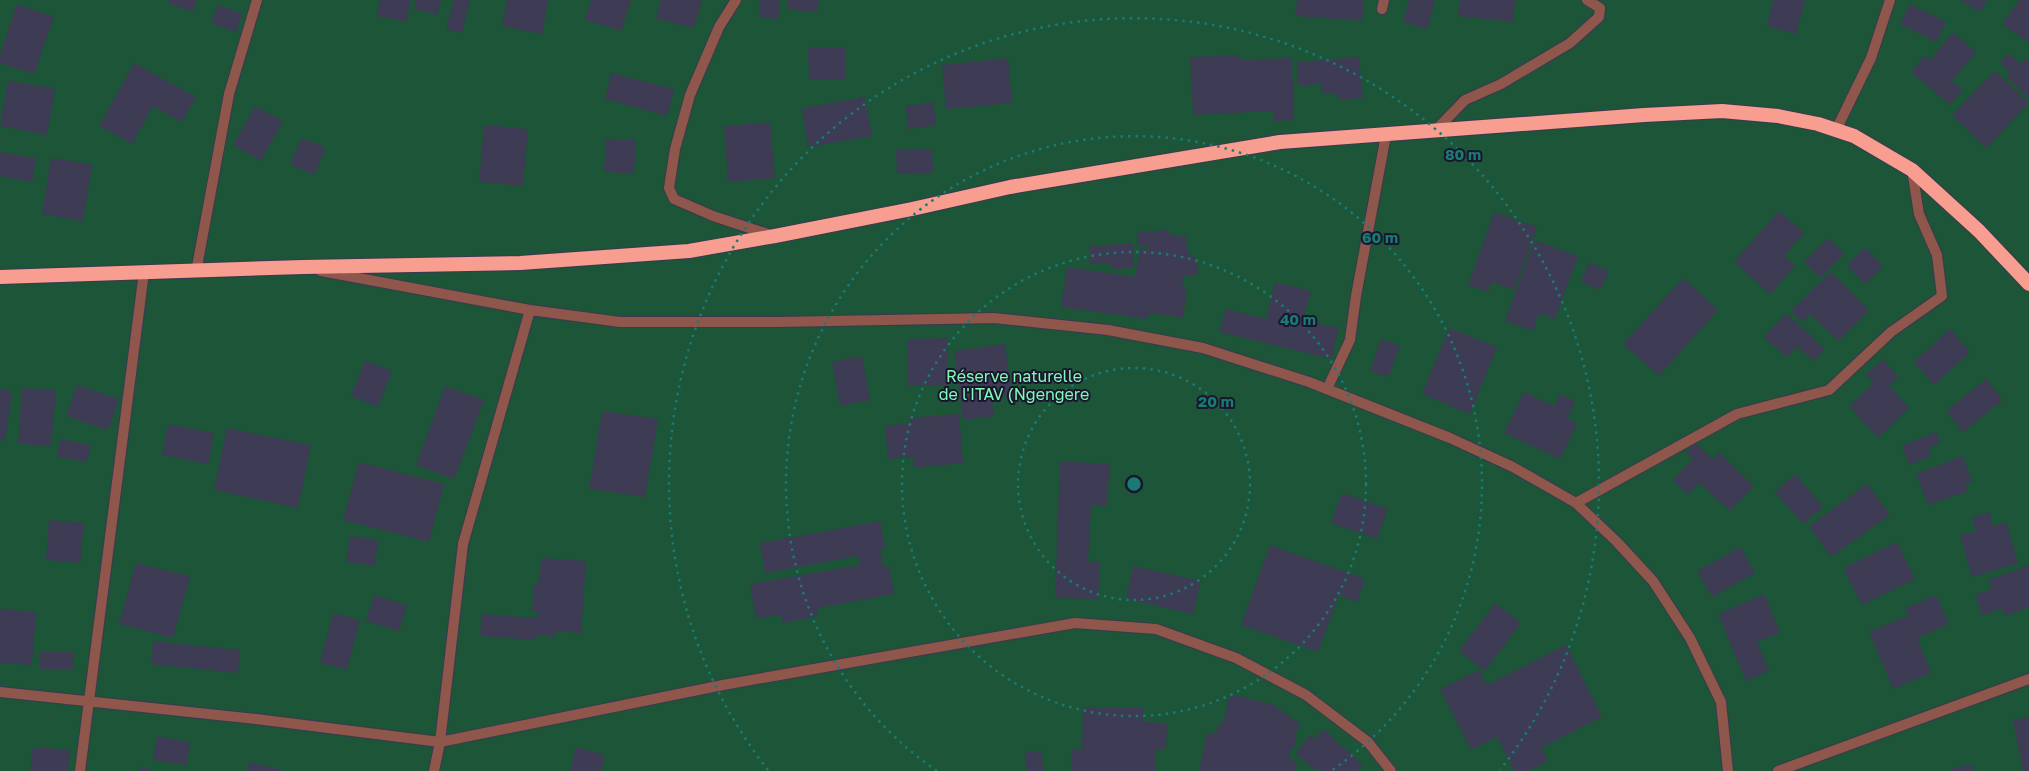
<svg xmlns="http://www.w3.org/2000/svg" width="2029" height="771" font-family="'Golos Text',sans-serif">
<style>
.green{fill:#1c5537}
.building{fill:#3e3b55}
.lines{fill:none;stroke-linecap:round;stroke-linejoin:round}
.service-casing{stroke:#3c3950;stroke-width:12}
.minor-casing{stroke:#3c3950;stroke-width:12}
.trunk-casing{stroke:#3c3950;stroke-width:16}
.service{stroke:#8f564c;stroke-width:10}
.minor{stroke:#8f564c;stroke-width:10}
.trunk{stroke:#f79e90;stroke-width:14}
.ring{fill:none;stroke:#197b74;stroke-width:2.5;stroke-dasharray:2.5 5}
.labels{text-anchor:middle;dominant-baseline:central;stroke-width:4;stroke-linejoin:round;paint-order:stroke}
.park-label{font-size:16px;fill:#81fbb7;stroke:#19162d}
.centre{fill:#197b74;stroke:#19162d;stroke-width:2.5}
.ring-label{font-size:15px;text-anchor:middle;font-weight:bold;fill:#197b74;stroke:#19162d;stroke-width:4;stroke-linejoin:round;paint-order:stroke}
</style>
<rect width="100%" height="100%" fill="#231f37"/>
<path class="green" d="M0,0H2029V771H0Z"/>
<path class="building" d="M169,0H197L193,12L168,3Z
M380,0H411L406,22L377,16Z
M416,0H441L437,15L414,9Z
M454,0H470L462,33L446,29Z
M507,0H548L542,34L502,26Z
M591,0H631L621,31L585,20Z
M661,0H702L694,28L656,19Z
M760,0H780L778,19L759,17Z
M788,0H819L817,12L787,9Z
M1297,0H1364L1362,21L1295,16Z
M1409,0H1435L1427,29L1403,22Z
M1460,0H1515L1513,22L1458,16Z
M1773,0H1805L1796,34L1767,26Z
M1960,0H1987L1980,12Z
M2019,0H2029V43L2002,24Z
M17,4L54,17L34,74L0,63V54Z
M1910,4L1946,22L1936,42L1900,24Z
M218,5L242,14L236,32L211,23Z
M1953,32L1976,52L1952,81L1963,89L1950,105L1911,72L1924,56L1930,60Z
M808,47H845V79L809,80Z
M2009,53L2020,64L2026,58L2029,61V99L2007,77L2011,74L2000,62Z
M1240,55V60L1292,58L1294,120L1274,121V111L1193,115L1190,57Z
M1359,57L1363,98L1337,100V93L1322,94L1321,84L1298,86L1297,62Z
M1008,58L1012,103L946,109L942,65Z
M134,63L196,97L182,122L153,106L132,144L99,126Z
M1995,71L2029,103L1986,148L1952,115Z
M611,73L674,89L667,116L605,99Z
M8,81L55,88L47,135L0,126Z
M865,97L872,136L808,147L802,108Z
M933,102L936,125L908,129L906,106Z
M255,106L283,121L261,161L233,145Z
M770,122L775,178L728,182L724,126Z
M484,125L528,129L523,186L479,182Z
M302,138L326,148L314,175L290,164Z
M606,139L636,140L634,174L604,172Z
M932,149L933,173L897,174L896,150Z
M0,152L36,158L32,182L0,176Z
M51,158L92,164L83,221L42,214Z
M1779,211L1804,233L1784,256L1795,266L1770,294L1734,262Z
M1494,212L1537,227L1514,290L1492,282L1488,292L1468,285Z
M1167,230L1173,236L1186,235L1187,251L1197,260L1198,275H1184L1182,288L1187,289L1183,318L1149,313L1148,319L1061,307L1067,267L1135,277L1140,248L1151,250L1147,246H1137V232Z
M1828,238L1844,254L1820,278L1804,262Z
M1534,240L1578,256L1555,319L1539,313L1533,331L1505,321Z
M1133,243L1134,268L1111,269L1110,263L1090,264L1089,246Z
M1865,247L1883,266L1865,284L1847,265Z
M1589,262L1609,271L1600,290L1581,282Z
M1831,272L1869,310L1838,341L1810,314L1802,322L1791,311Z
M1683,278L1718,310L1659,376L1623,344Z
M1275,282L1311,291L1303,320L1339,328L1331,359L1219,332L1226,309L1266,319Z
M1786,313L1825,349L1814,361L1797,346L1787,358L1764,337Z
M1449,328L1497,347L1470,414L1422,394Z
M1950,329L1970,352L1934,385L1914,362Z
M948,338V386H907V339Z
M1381,339L1400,346L1388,377L1370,371Z
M1005,344L1012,396L992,399L994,416L963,420L954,351Z
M862,356L870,400L840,406L832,362Z
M1883,359L1898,377L1889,386L1909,408L1878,438L1849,406L1874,383L1866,374Z
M365,360L392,371L378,407L351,396Z
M1986,379L2003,400L1963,432L1946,411Z
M77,385L119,399L108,430L66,416Z
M445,386L484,400L454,479L416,465Z
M22,388L56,390L51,446L18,444Z
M0,389L12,391L5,441L0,440Z
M1524,392L1554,406L1560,394L1575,401L1567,418L1577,423L1560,459L1504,433Z
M602,411L658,419L645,497L589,489Z
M959,414L963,463L913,468V457L888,459L885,426L910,423L909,418Z
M168,424L214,433L208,464L162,455Z
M227,428L311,445L298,508L214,490Z
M1936,432L1940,443L1928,448L1932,456L1909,465L1902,446Z
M60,439L91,445L87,462L57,457Z
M1695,443L1713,459L1719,452L1754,486L1730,511L1699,483L1688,495L1672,480L1693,459L1686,453Z
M1963,456L1972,482L1965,484L1968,491L1928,505L1916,474Z
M1060,461L1110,464L1107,506H1091L1088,561L1100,562L1098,599L1055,598Z
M359,462L444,484L429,542L343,520Z
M1795,474L1823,507L1803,524L1775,492Z
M1867,484L1890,515L1831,557L1809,526Z
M1342,493L1388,509L1377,539L1331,523Z
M1989,512L1993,526L2006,522L2018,563L1972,577L1960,535L1976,531L1972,517Z
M49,520L84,523L80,563L46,560Z
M880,521L885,549L880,550L883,567L889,566L894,594L817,608L818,616L783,623L781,615L756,618L750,584L860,565L858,556L765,573L760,543Z
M350,536L378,540L375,566L346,562Z
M1897,542L1915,579L1862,605L1843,568Z
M1270,545L1365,579L1357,602L1339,595L1318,652L1241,625Z
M1740,547L1755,573L1712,597L1697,571Z
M541,558L586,561L581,633L555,631V637L536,635L535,640L480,636L482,614L537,618L538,611H532L534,584H539Z
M136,563L190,576L173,638L119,624Z
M2029,565V607L2005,616L2001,608L1982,616L1975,595L1992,589L1988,580Z
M1133,566L1201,581L1193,614L1126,599Z
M1764,594L1780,633L1757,642L1769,671L1746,681L1718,614Z
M374,595L407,605L399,631L366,621Z
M1936,595L1949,624L1917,638L1931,673L1893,689L1869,632L1909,615L1905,608Z
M1495,603L1521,623L1485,671L1459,651Z
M0,609L36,612L32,665L0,663Z
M333,613L360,620L347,670L320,663Z
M153,641L240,650L238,673L151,664Z
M1566,645L1602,717L1541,748L1548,761L1528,771H1514L1497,737L1471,750L1440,689L1479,670L1487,685Z
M40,652H74V669H40Z
M1230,694L1272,704L1301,725L1294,734L1297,743L1291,750L1289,759L1297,761L1295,771H1199L1207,732L1216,734L1219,722L1223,723Z
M1083,707H1143V722L1167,723L1166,750H1156V771H1071V750H1082Z
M2029,717V771H2023L2013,720Z
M1323,729L1363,765L1357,771H1322L1320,769L1316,771L1295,753L1311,735L1314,739Z
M157,736L190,742L187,765L153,760Z
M33,747L70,750L68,771H30Z
M576,747L605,755L601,771H570Z
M1042,751L1043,771H1027L1025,752Z
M249,762L282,770V771H247Z
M1972,764L1973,771H1952L1951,769Z
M142,766L152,771H139Z"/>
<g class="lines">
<defs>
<path id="service" d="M1836,130L1871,58L1890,0
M1327,389L1350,340L1356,296L1386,135"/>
<path id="minor" d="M736,0L719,27L690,95L675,149L669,188L674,199L713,216L771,235
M1382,9L1384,0
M1434,132L1465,100L1501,84L1570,43L1599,17L1600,8L1587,0
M321,271L530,310L620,322H777L994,318L1108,330L1203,348L1309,382L1450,438L1513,467L1576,503L1617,542L1653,581L1690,638L1721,702L1728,771
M196,272L229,94L257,0
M1576,503L1737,414L1829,390L1891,332L1942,296L1937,255L1919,214L1912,170
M0,692L256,719L440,742L723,685L1075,623L1156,629L1236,658L1306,695L1368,742L1391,771
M80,771L144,272
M434,771L440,742L463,544L530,310
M1778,771L2029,679"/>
<path id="trunk" d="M0,277L303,267L520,263L689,251L775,236L912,209L1010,187L1280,142L1644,115L1722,111L1778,116L1818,124L1854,136L1912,170L1979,231L2029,284"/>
</defs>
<use href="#service" class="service-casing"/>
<use href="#minor" class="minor-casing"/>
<use href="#trunk" class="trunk-casing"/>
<use href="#service" class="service"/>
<use href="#minor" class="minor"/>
<use href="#trunk" class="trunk"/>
</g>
<g class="ring">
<circle cx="1134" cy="484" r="116"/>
<circle cx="1134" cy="484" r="232"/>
<path d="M937 771A348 348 0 1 1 1331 771"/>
<path d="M768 770A465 465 0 1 1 1500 770"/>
</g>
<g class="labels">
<g class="park-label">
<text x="1014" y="376">Réserve naturelle<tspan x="1014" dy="18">de l'ITAV (Ngengere</tspan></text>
</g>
</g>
<circle cx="1134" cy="484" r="8" class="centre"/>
<g class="ring-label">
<text x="1463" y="160">80 m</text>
<text x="1380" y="243">60 m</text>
<text x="1298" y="325">40 m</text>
<text x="1216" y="407">20 m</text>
</g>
</svg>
